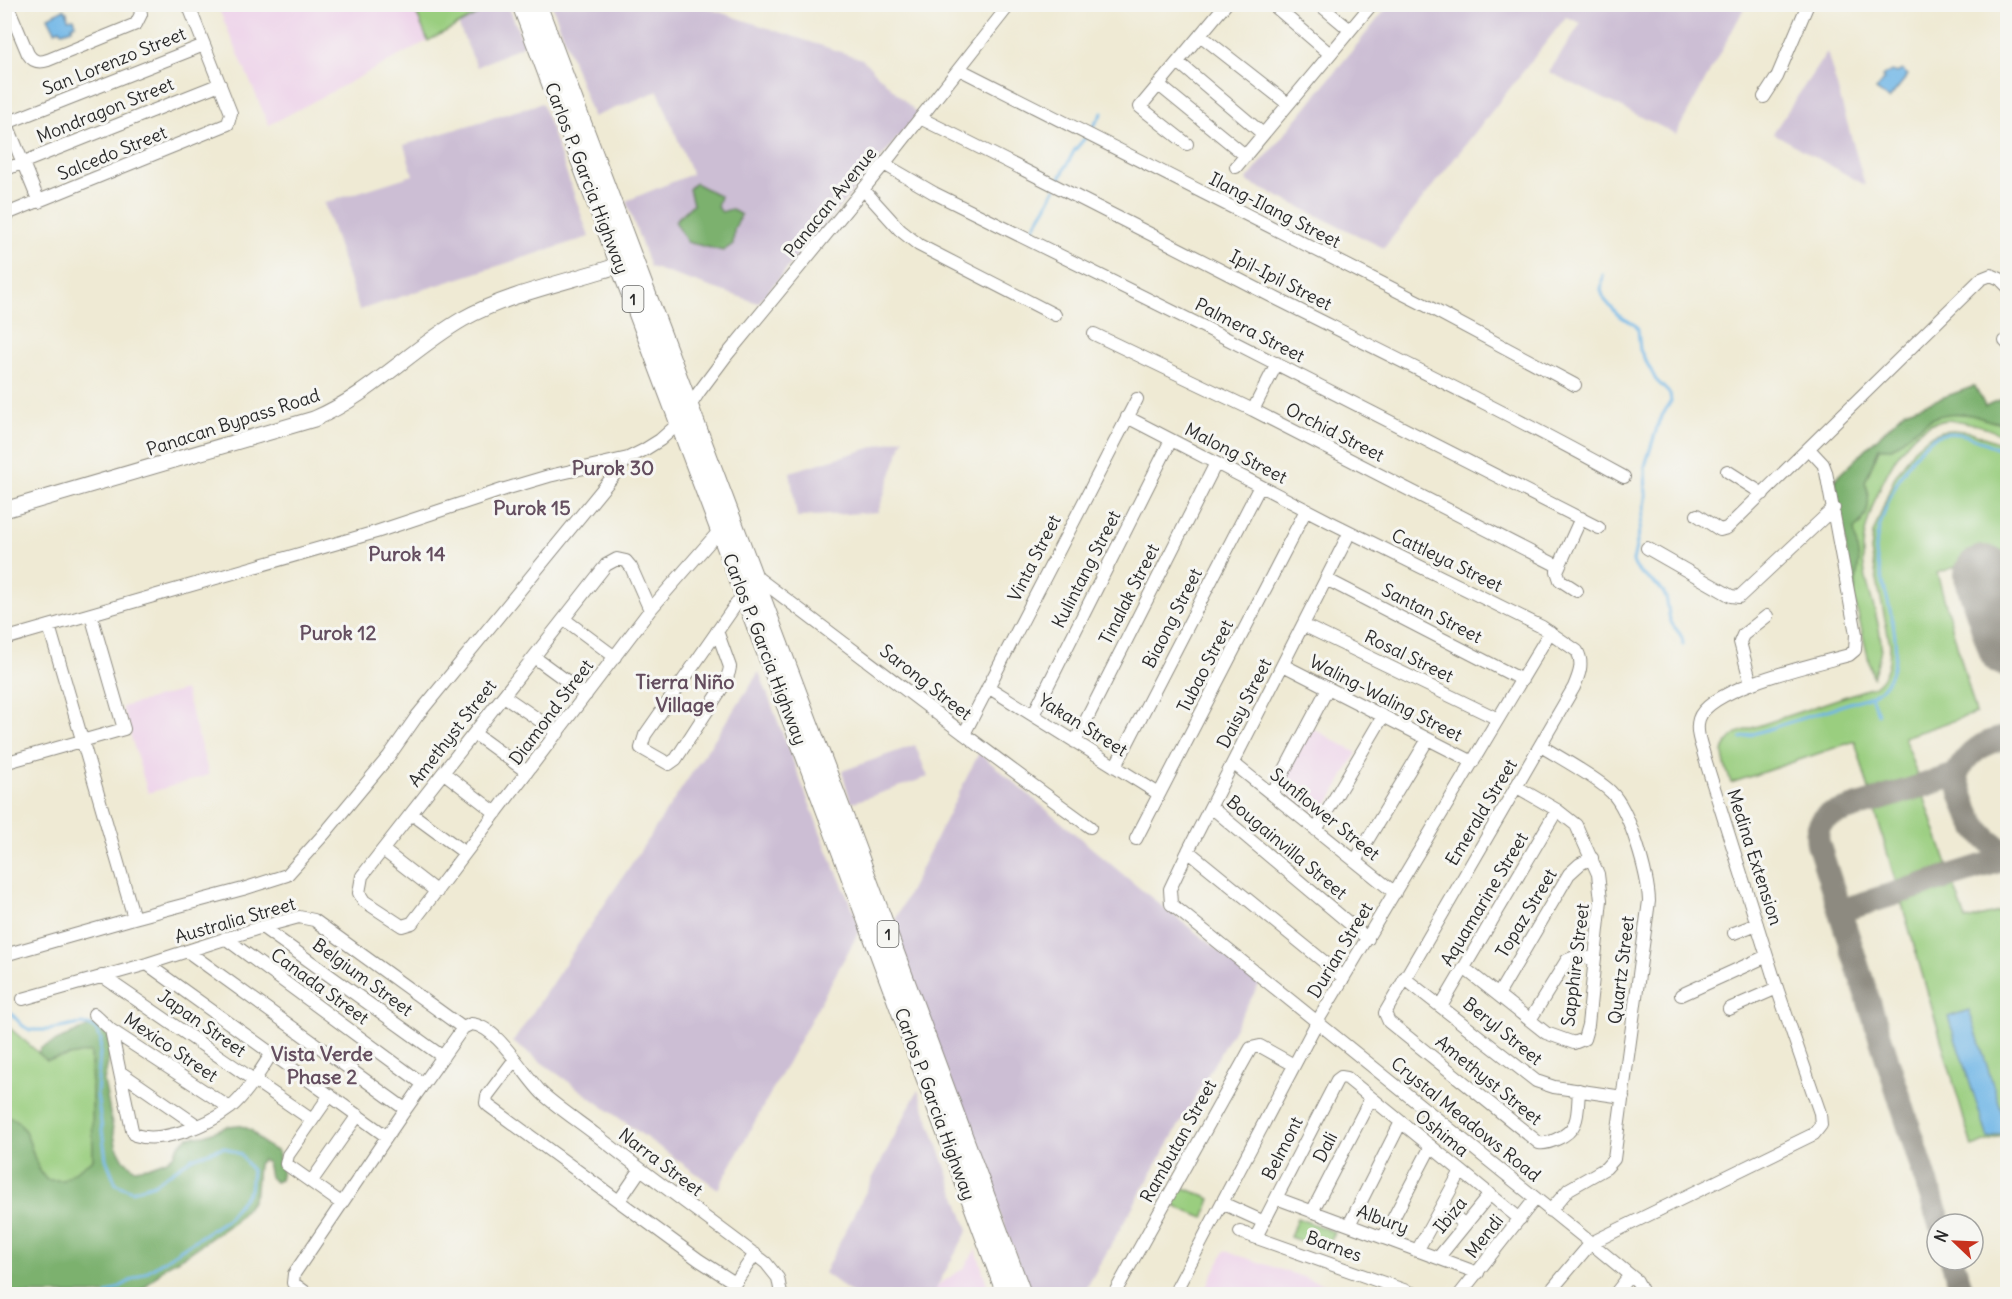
<svg xmlns="http://www.w3.org/2000/svg" width="2012" height="1299" font-family="Delius,sans-serif">
<style>
.built{fill:#edd0e9}
.industrial{fill:#ccbed4}
.green{fill:#9ace7f;stroke:#627c55;stroke-width:1.5}
.forest{fill:#7bb16e;stroke:#536e4c;stroke-width:1.5}
.water{fill:#6fb6e6;stroke:#4d7088;stroke-width:1.5}
.lines{fill:none;stroke-linecap:round;stroke-linejoin:round}
.stream{stroke:#6fb6e6;stroke-width:3}
.taxiway{stroke:#8d8a80;stroke-width:24}
.runway{stroke:#8d8a80;stroke-width:60}
.minor-casing{stroke:#8d8a80;stroke-width:14}
.major-casing{stroke:#8d8a80;stroke-width:17}
.highway-casing{stroke:#8d8a80;stroke-width:20}
.minor{stroke:#fff;stroke-width:12}
.major{stroke:#fff;stroke-width:15}
.highway{stroke:#fff;stroke-width:18}
.labels{text-anchor:middle;dominant-baseline:central;stroke-width:6;stroke-linejoin:round;paint-order:stroke}
.shield{fill:#f6f6f2;stroke:#686867;stroke-width:1.5}
.shield-label{font-size:16px;font-weight:bold;fill:#2b2b2b}
.street-label{font-size:18px;fill:#2b2b2b;stroke:#f6f6f2}
.neighbourhood-label{font-size:20px;font-weight:bold;fill:#644e5f;stroke:#f6f6f2}
</style>
<rect width="100%" height="100%" fill="#f6f6f2"/>
<filter id="ink" filterUnits="userSpaceOnUse"><feTurbulence type="fractalNoise" baseFrequency=".0167" numOctaves="2"/><feDisplacementMap in="SourceGraphic" scale="12" xChannelSelector="R" yChannelSelector="G"/><feConvolveMatrix kernelMatrix="1 2 1 2 8 2 1 2 1" color-interpolation-filters="sRGB"/></filter>
<filter id="wash" filterUnits="userSpaceOnUse"><feTurbulence type="fractalNoise" baseFrequency=".008" numOctaves="4" result="noise"/><feDisplacementMap in="SourceGraphic" scale="24" xChannelSelector="R" yChannelSelector="G"/><feGaussianBlur stdDeviation="1.35" result="paint"/><feColorMatrix in="noise" values="0 0 0 0 0 0 0 0 0 0 0 0 0 0 0 0 0 1.4 0 .05"/><feComposite in="paint" operator="in"/></filter>
<g filter="url(#wash)">
<rect width="100%" height="100%" fill="#efead4"/>
<path class="built" d="M217,5H495L269,125Z
M185,690L209,775L148,793L122,707Z
M1310,727L1357,753L1321,816L1278,787Z
M976,1249L990,1294H933L938,1285L964,1268Z
M1225,1251L1354,1294H1202Z"/>
<path class="industrial" d="M1390,4L1610,5H1746L1676,134L1549,72L1581,23L1566,17L1384,248L1246,181Z
M495,5H508L524,45L477,67L458,24Z
M552,5H698L862,59L918,114L758,303L650,267L626,201L692,174L658,91L593,117Z
M1827,52L1865,185L1773,133Z
M542,103L589,237L359,310L324,203L413,175L404,145Z
M904,438L878,512L797,517L790,472Z
M759,672L826,847L861,928L718,1189L513,1042Z
M915,745L928,777L851,803L842,771Z
M979,753L1138,887L1260,983L1083,1294H1030L892,926Z
M918,1090L968,1230L933,1294H853L824,1273Z"/>
<path class="green" d="M413,5H495L428,41Z
M1951,413L1972,415L2000,424L2007,423V438C1988,427 1954,415 1932,423C1897,437 1865,512 1863,548C1861,580 1879,611 1881,643C1882,656 1876,665 1873,678L1854,597L1853,529L1862,523L1869,494L1865,482L1880,447L1934,416Z
M1953,430L1971,432L2007,446V550L1937,573L1976,713L1904,737L1966,920L2007,910V1134L1972,1147L1855,741L1731,783C1724,760 1715,749 1737,733L1873,687C1888,677 1890,661 1890,644L1871,551L1873,534L1894,478L1914,449L1928,437L1942,431Z
M5,1024L47,1060L91,1051L94,1179L5,1285Z
M1177,1185L1211,1199L1204,1218L1169,1204Z
M1297,1218L1334,1232L1327,1251L1290,1237Z"/>
<path class="forest" d="M695,183L720,196L717,207L722,212L731,209L741,215L734,230L733,244L723,251L687,242L675,221L693,204L689,189Z
M1975,386L1985,406L2007,397V423C1994,424 1983,418 1971,415C1934,408 1919,427 1892,448H1879L1865,482C1871,499 1870,518 1854,529L1859,561L1854,597L1835,479L1905,411Z
M96,1023L108,1033L111,1050L104,1081L116,1145L124,1160L135,1169L148,1167L167,1160L174,1154L180,1144L188,1137L205,1135L228,1126L239,1125L251,1130L264,1144L278,1152L282,1170L280,1180L275,1182L270,1177L267,1162L262,1160L258,1164L256,1190L251,1203L234,1222L188,1254L166,1266L138,1294H5L4,1115C35,1121 27,1161 47,1180H63L93,1159L91,1052L47,1060L38,1053L41,1048Z"/>
<path class="water" d="M64,9L67,12L68,19L74,18L76,24L72,26V29L62,32L60,29L55,31L48,17Z
M1902,70L1908,75L1889,99L1876,90L1884,80L1882,77L1891,71L1897,73Z
M1969,1010L2007,1128V1132L1988,1138L1948,1017Z"/>
<g class="lines">
<path class="stream" d="M1090,131L1102,113
M1058,182L1074,151L1085,138
M1030,233L1046,207L1055,189
M1603,275L1601,290L1604,299L1618,315L1635,325L1638,329L1640,350L1656,380L1670,394L1671,401L1659,421L1645,466L1646,500L1633,561C1636,574 1651,579 1660,588C1669,597 1667,608 1670,620C1674,630 1683,632 1683,645
M1871,696L1878,714
M1741,738L1871,696C1914,671 1889,611 1881,574C1879,567 1876,559 1876,551C1875,521 1910,440 1943,434C1966,430 1988,445 2008,454
M4,1006L23,1026L30,1030H49L81,1024L89,1025L96,1030L101,1039L97,1094L106,1159L116,1184L132,1191L154,1184L192,1158L224,1147L241,1155L252,1171L250,1190L226,1220L148,1271L107,1294"/>
<path class="taxiway" d="M2008,738C1984,740 1967,754 1956,775C1965,808 1974,838 2008,853
M1840,911L2008,858
M1940,1224L1818,843C1816,832 1818,824 1827,816L1956,775
M1952,1260L1963,1294"/>
<path class="runway" d="M1984,575L2008,647"/>
</g>
</g>
<g filter="url(#ink)">
<g class="lines">
<defs>
<path id="minor" d="M7,4L28,54C33,62 39,63 48,60L136,24L141,14L139,4
M1272,4L1330,54
M1319,4L1350,30
M1200,35L1288,104
M1178,62L1263,134
M959,69L1425,305L1575,385
M1159,85L1246,156
M1764,97L1777,77L1808,4
M4,117L39,202
M920,118C1040,177 1158,238 1277,299C1393,357 1510,414 1624,477
M4,124L204,45
M1187,144L1140,107L1226,4
M884,164L934,193L1202,326L1599,528
M1236,167L1372,4
M4,170L220,84
M863,189L900,230L919,245L1055,315
M4,215L228,124L231,113L188,4
M1094,334L1253,410L1558,566
M2005,341L2008,344
M1253,410L1277,363
M1127,417L1328,521L1542,627L1577,651C1584,663 1579,675 1574,687L1385,1013L1389,1022L1539,1143C1546,1144 1551,1142 1557,1139C1581,1129 1577,1112 1579,1090
M1727,471L1763,494
M1697,515L1720,530L1727,528L1981,279L1991,275L2000,279L2008,287
M1350,532L1188,851L1170,889L1171,904L1591,1243L1637,1281L1644,1294
M1647,548L1731,596L1739,597L1834,508
M754,575C866,659 976,745 1090,827
M1326,579L1522,680
M1577,591L1560,580L1557,571L1581,518
M650,610L631,567L626,561L617,559L606,565L362,876L359,893L364,901L402,926L412,923L650,610L720,530L724,528
M564,619L615,657
M1303,625L1498,719
M49,626L134,918
M717,631L730,667L729,672L724,685L676,759L669,764L641,748L645,735L744,593
M4,639L376,532L505,489L549,476L628,458L644,450L660,440L679,423L699,392L726,356L884,164L1010,4
M534,657L586,695
M1283,665L1473,762
M1751,684L1740,642L1743,635L1767,616
M988,687L1159,794
M504,696L558,733
M1033,715L1171,440
M475,734L527,772
M964,734L1137,399
M1075,742L1216,463
M1541,746C1560,758 1596,777 1611,792C1630,810 1648,875 1649,901L1614,1159L1606,1168L1569,1189L1550,1211
M4,763L124,729L91,615
M1233,763L1395,893
M1115,767L1260,486
M444,773L496,813
M1272,794L1328,688
M1211,807L1368,939
M412,814L465,853
M1316,830L1383,716
M1136,839L1306,510
M383,850L437,892
M1188,851L1344,978
M1355,861L1428,739
M262,927L443,1057
M1734,933L1757,924
M225,938L423,1084
M187,951L405,1109
M4,952L8,954L134,918L243,889L287,875L325,833L389,756L417,716L628,458
M147,964L386,1136
M1464,968L1546,1033L1574,1043L1584,1039L1588,1025L1601,900L1598,874L1576,825L1557,810L1517,787
M102,976L312,1120
M1404,978L1536,1081L1554,1087L1623,1097
M1498,995L1569,874L1580,864L1592,858
M1681,995L1767,956
M23,999L147,964L262,927L299,917L314,920L463,1028
M1442,1005L1557,810
M1729,1009L1777,988
M94,1014L111,1030L230,1108
M1530,1020L1567,960L1577,956L1594,959
M111,1030L132,1130L135,1135C162,1144 208,1125 230,1108C247,1094 260,1071 272,1053
M515,1059L487,1096L486,1103L489,1106L699,1260L735,1283
M120,1072L198,1126
M330,1095L288,1155L286,1164L341,1203
M311,1182L358,1115
M1276,1198L1478,1273
M619,1201L640,1170
M1222,1203L1264,1222
M1442,1206L1465,1225
M1312,1212L1371,1098
M1349,1225L1401,1122
M1240,1232L1415,1294
M1256,1237L1337,1080L1341,1077L1347,1078L1520,1219
M1383,1238L1431,1146
M1417,1251L1461,1171
M1438,1258L1490,1194
M735,1283L755,1254
M308,1294L293,1283L294,1274L403,1113L463,1028L471,1024C499,1026 524,1077 544,1095C560,1109 578,1121 595,1134C651,1178 709,1219 766,1263L778,1278L781,1294
M1114,1294L1251,1048L1260,1046L1294,1065
M1174,1294L1317,1022L1550,632
M1460,1294L1535,1199
M1548,1294L1591,1243L1814,1134L1821,1125L1820,1113L1777,988L1705,759C1702,746 1695,732 1699,719C1709,687 1817,664 1849,655L1855,650L1856,634L1826,472L1823,464L1809,449
M1615,1294L1630,1275"/>
<path id="major" d="M4,510L314,419C370,395 411,349 463,319C507,294 571,281 620,265"/>
<path id="highway" d="M521,4L836,838L1006,1294
M537,4L850,832L1022,1294"/>
</defs>
<use href="#minor" class="minor-casing"/>
<use href="#major" class="major-casing"/>
<use href="#highway" class="highway-casing"/>
<use href="#minor" class="minor"/>
<use href="#major" class="major"/>
<use href="#highway" class="highway"/>
</g>
</g>
<g class="labels">
<g class="shield">
<rect x="622.5" y="286" width="21" height="26" rx="4.5"/>
<rect x="877.5" y="921" width="21" height="26" rx="4.5"/>
</g>
<g class="shield-label">
<text x="633" y="299">1</text>
<text x="888" y="934">1</text>
</g>
<g class="street-label">
<text transform="translate(114 61) rotate(-22)">San Lorenzo Street</text>
<text transform="translate(105 110) rotate(-22)">Mondragon Street</text>
<text transform="translate(112 153) rotate(-22)">Salcedo Street</text>
<text transform="translate(587 178) rotate(69)">Carlos P. Garcia Highway</text>
<text transform="translate(830 202) rotate(-51)">Panacan Avenue</text>
<text transform="translate(1275 210) rotate(27)">Ilang-Ilang Street</text>
<text transform="translate(1281 280) rotate(27)">Ipil-Ipil Street</text>
<text transform="translate(1250 330) rotate(27)">Palmera Street</text>
<text transform="translate(233 422) rotate(-18)">Panacan Bypass Road</text>
<text transform="translate(1335 432) rotate(27)">Orchid Street</text>
<text transform="translate(1236 453) rotate(27)">Malong Street</text>
<text transform="translate(1034 558) rotate(-63)">Vinta Street</text>
<text transform="translate(1447 560) rotate(26)">Cattleya Street</text>
<text transform="translate(1086 569) rotate(-63)">Kulintang Street</text>
<text transform="translate(1129 594) rotate(-63)">Tinalak Street</text>
<text transform="translate(1432 613) rotate(27)">Santan Street</text>
<text transform="translate(1172 618) rotate(-63)">Biaong Street</text>
<text transform="translate(765 649) rotate(69)">Carlos P. Garcia Highway</text>
<text transform="translate(1409 656) rotate(26)">Rosal Street</text>
<text transform="translate(1205 666) rotate(-63)">Tubao Street</text>
<text transform="translate(926 682) rotate(38)">Sarong Street</text>
<text transform="translate(1386 698) rotate(27)">Waling-Waling Street</text>
<text transform="translate(1244 703) rotate(-63)">Daisy Street</text>
<text transform="translate(551 712) rotate(-53)">Diamond Street</text>
<text transform="translate(1083 725) rotate(32)">Yakan Street</text>
<text transform="translate(452 733) rotate(-52)">Amethyst Street</text>
<text transform="translate(1481 812) rotate(-59)">Emerald Street</text>
<text transform="translate(1325 814) rotate(39)">Sunflower Street</text>
<text transform="translate(1287 847) rotate(40)">Bougainvilla Street</text>
<text transform="translate(1755 857) rotate(72)">Medina Extension</text>
<text transform="translate(1484 899) rotate(-59)">Aquamarine Street</text>
<text transform="translate(1526 913) rotate(-59)">Topaz Street</text>
<text transform="translate(235 920) rotate(-16)">Australia Street</text>
<text transform="translate(1340 950) rotate(-59)">Durian Street</text>
<text transform="translate(1575 965) rotate(-83)">Sapphire Street</text>
<text transform="translate(1621 970) rotate(-83)">Quartz Street</text>
<text transform="translate(363 977) rotate(36)">Belgium Street</text>
<text transform="translate(320 986) rotate(36)">Canada Street</text>
<text transform="translate(202 1023) rotate(35)">Japan Street</text>
<text transform="translate(1503 1031) rotate(39)">Beryl Street</text>
<text transform="translate(171 1047) rotate(34)">Mexico Street</text>
<text transform="translate(1489 1080) rotate(39)">Amethyst Street</text>
<text transform="translate(935 1104) rotate(70)">Carlos P. Garcia Highway</text>
<text transform="translate(1466 1119) rotate(39)">Crystal Meadows Road</text>
<text transform="translate(1442 1133) rotate(39)">Oshima</text>
<text transform="translate(1178 1141) rotate(-61)">Rambutan Street</text>
<text transform="translate(1325 1147) rotate(-63)">Dali</text>
<text transform="translate(1282 1148) rotate(-63)">Belmont</text>
<text transform="translate(661 1162) rotate(37)">Narra Street</text>
<text transform="translate(1450 1215) rotate(-51)">Ibiza</text>
<text transform="translate(1383 1219) rotate(20)">Albury</text>
<text transform="translate(1484 1236) rotate(-52)">Mendi</text>
<text transform="translate(1334 1246) rotate(20)">Barnes</text>
</g>
<g class="neighbourhood-label">
<text x="613" y="467">Purok 30</text>
<text x="532" y="507">Purok 15</text>
<text x="407" y="553">Purok 14</text>
<text x="338" y="632">Purok 12</text>
<text x="685" y="681">Tierra Niño<tspan x="685" dy="23">Village</tspan></text>
<text x="322" y="1053">Vista Verde<tspan x="322" dy="23">Phase 2</tspan></text>
</g>
</g>
<rect width="2012" height="1299" fill="none" stroke="#f6f6f2" stroke-width="24"/>
<g transform="translate(1955 1242) rotate(293)"><circle r="28" fill="#f6f6f2" stroke="#a5a5a2" stroke-width="1.5"/>
<path d="M0-4.5L10 22L0 15L-10 22Z" fill="#c8321e"/>
<text y="-9" font-size="16" font-weight="bold" text-anchor="middle" fill="#2b2b2b">N</text>
</g>
</svg>
